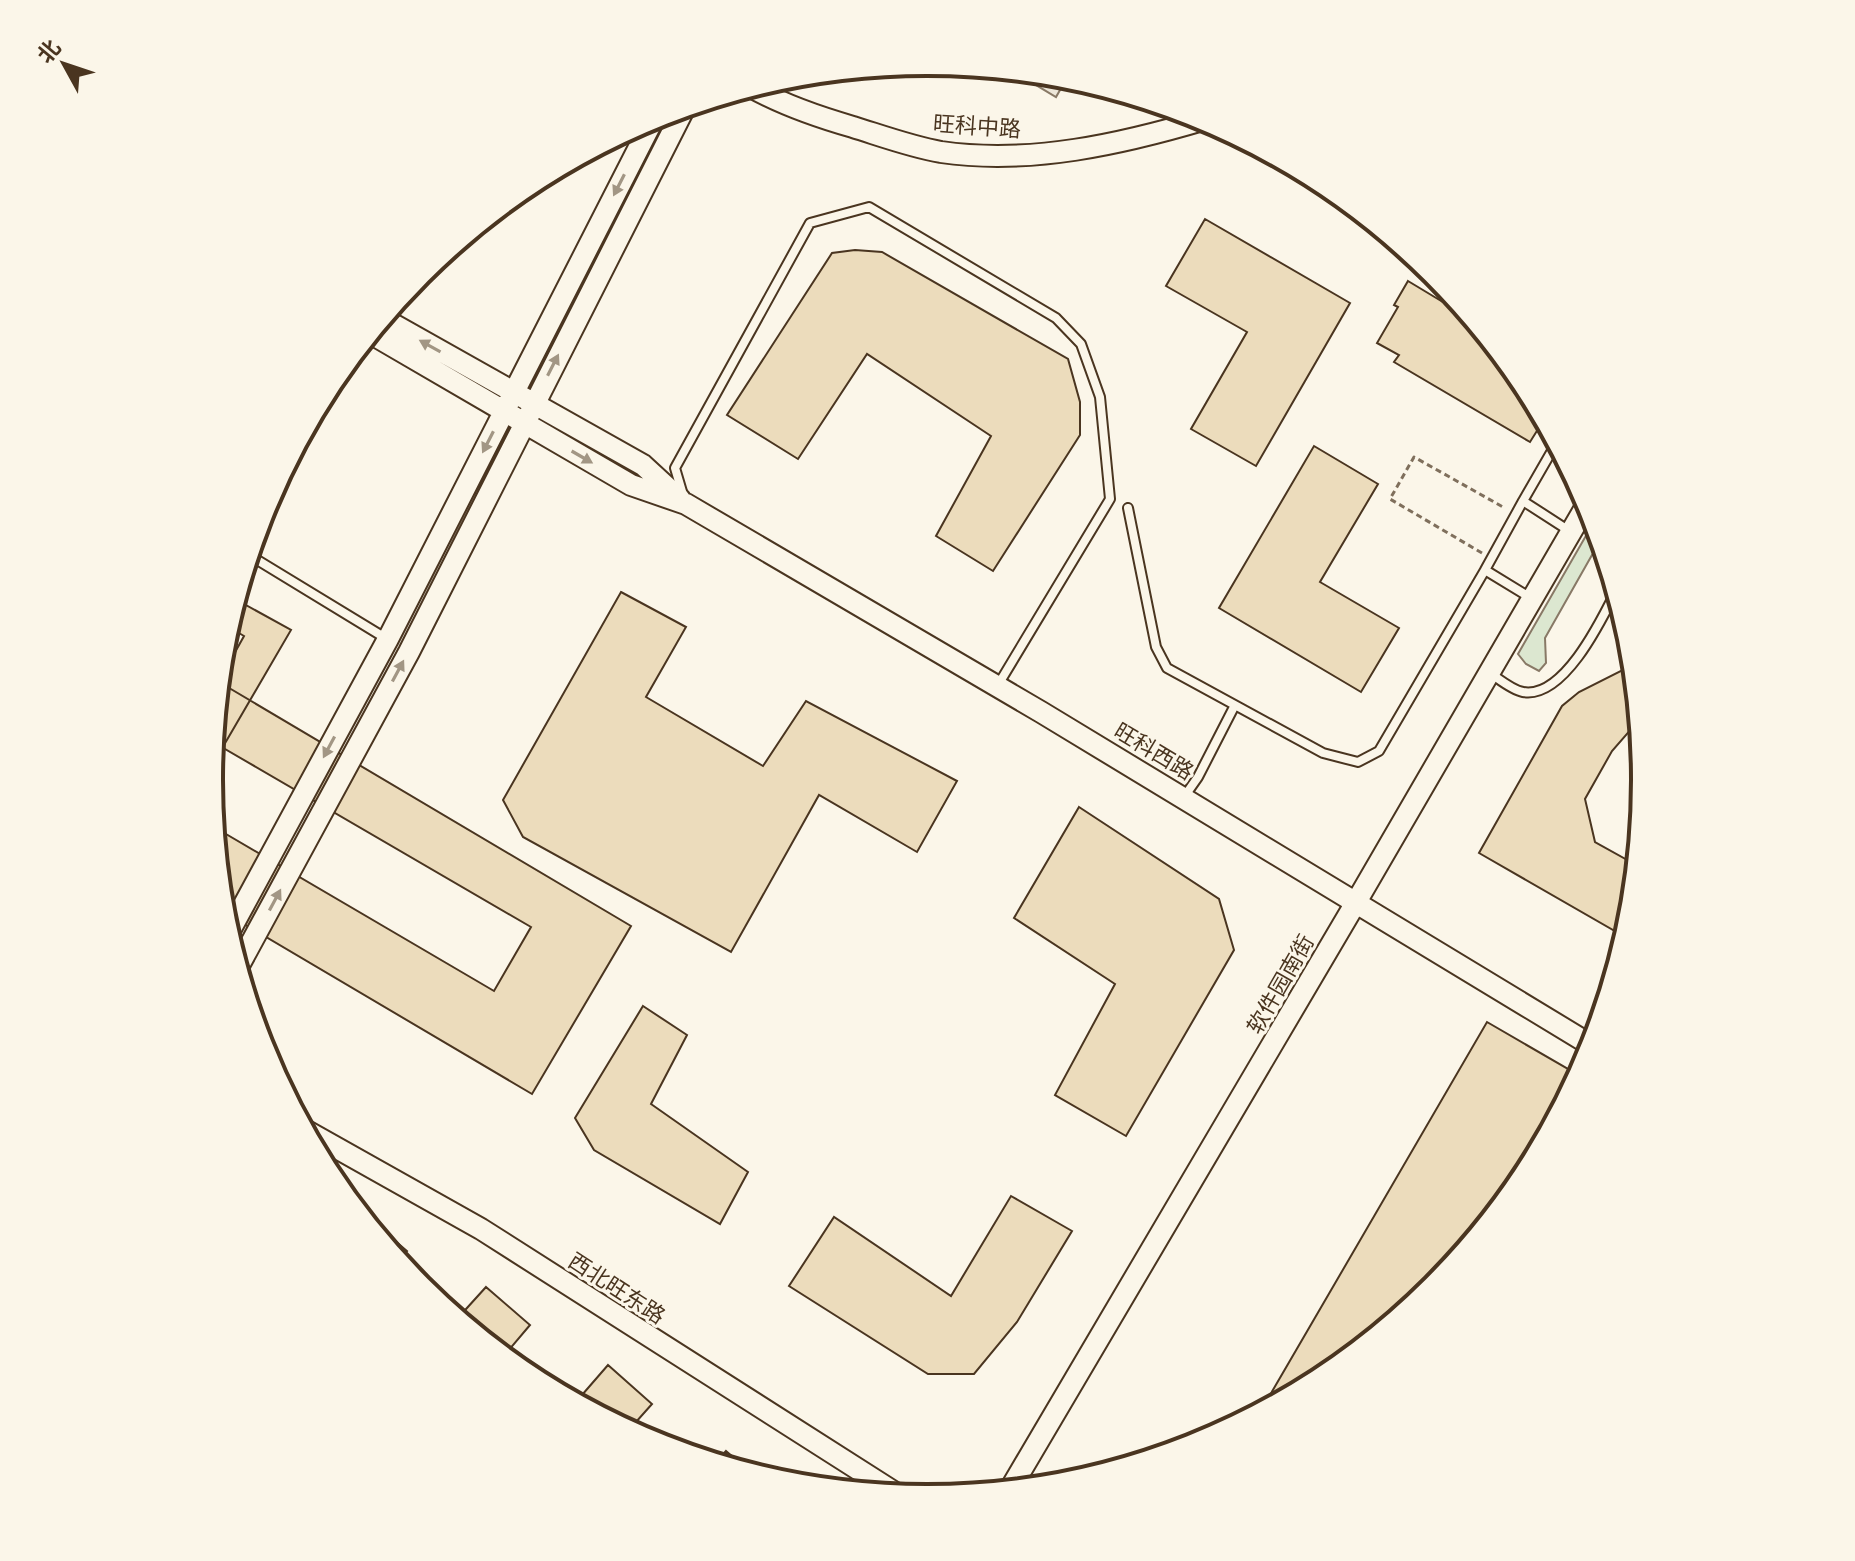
<svg xmlns="http://www.w3.org/2000/svg" width="1855" height="1561" font-family="Inter,'Noto Sans SC',sans-serif">
<style>
.green{fill:#dce7d0;stroke:#887966;stroke-width:2}
.parking{fill:#ede7d9;stroke:#887966;stroke-width:2}
.building{fill:#ecdcbc;stroke:#4a3520;stroke-width:2}
.lines{fill:none;stroke-linecap:round;stroke-linejoin:round}
.service-casing{stroke:#4a3520;stroke-width:12}
.tertiary-casing{stroke:#4a3520;stroke-width:24}
.path{stroke:#7f6f5c;stroke-width:3;stroke-dasharray:6 4;stroke-linecap:butt}
.service{stroke:#fbf6e9;stroke-width:8}
.tertiary{stroke:#fbf6e9;stroke-width:20}
.oneway{fill:#a29684}
.labels{text-anchor:middle;dominant-baseline:central;stroke-width:6;stroke-linejoin:round;paint-order:stroke}
.street-label{font-size:22px;fill:#4a3520;stroke:#fbf6e9}
.rim{fill:none;stroke:#4a3520;stroke-width:4}
</style>
<rect width="100%" height="100%" fill="#fbf6e9"/>
<path class="green" d="M1591,527H1598L1604,546L1592,555L1545,638L1546,663L1539,671L1526,664L1518,654Z"/>
<path class="parking" d="M1011,70L1068,76L1056,97Z"/>
<path class="building" d="M1205,219L1350,303L1256,466L1191,429L1247,332L1166,286Z
M855,250L882,252L1068,359L1080,402V435L993,571L936,536L991,436L867,354L798,459L727,415L832,253Z
M1408,281L1476,322L1525,382L1545,418L1530,442L1394,362L1399,355L1377,343L1398,307L1394,305Z
M1314,446L1378,484L1320,582L1399,628L1361,692L1219,608Z
M621,592L686,627L646,697L763,766L806,701L957,781L917,852L819,795L731,952L523,837L503,800Z
M235,599L291,630L210,769L219,681L244,636L227,626Z
M1634,658L1640,719L1612,751L1585,799L1595,842L1638,866L1632,921L1627,938L1479,853L1562,706L1579,692L1621,671Z
M219,682L631,926L532,1094L222,911L214,827L494,991L531,927L213,742Z
M1079,807L1219,899L1234,950L1126,1136L1055,1095L1115,984L1014,918Z
M643,1006L687,1035L651,1104L748,1172L720,1224L594,1150L575,1118Z
M1487,1022L1580,1076L1525,1180L1435,1289L1326,1378L1259,1414Z
M1011,1196L1072,1231L1017,1322L974,1374H928L789,1286L834,1217L951,1296Z
M363,1213L407,1251L398,1262L360,1216Z
M486,1287L530,1325L503,1357L457,1319Z
M608,1365L652,1404L628,1431L575,1403Z
M726,1451L754,1475L715,1463Z"/>
<g class="lines">
<defs>
<path id="service" d="M683,495L675,468L810,223L869,207L1056,318L1081,344L1100,397L1110,499L998,685
M1523,501L1557,442
M1128,508L1156,647L1167,668L1323,753L1358,762L1379,751L1485,570
M249,555L387,639
M1531,598L1485,570L1523,501L1571,532
M1490,673C1499,679 1512,690 1523,692C1564,699 1602,619 1617,589
M1184,797L1198,777L1235,705"/>
<path id="tertiary" d="M751,87C783,105 818,117 853,127C882,136 912,147 941,152C1030,165 1122,144 1206,119
M382,318L643,465L680,499
M370,333L631,485L686,504L1041,712L1594,1047
M227,936L388,639L655,116
M237,969L409,652L685,107
M303,1129L481,1229L900,1496
M1009,1491L1355,904L1589,501"/>
</defs>
<use href="#service" class="service-casing"/>
<use href="#tertiary" class="tertiary-casing"/>
<path class="path" d="M1482,553L1390,499L1414,457L1503,507"/>
<use href="#service" class="service"/>
<use href="#tertiary" class="tertiary"/>
</g>
<defs><path id="oneway-solid" d="M-6-.8H1V-3.2L6.5 0L1 3.2V.8H-6Z" transform="scale(2)"/></defs>
<g class="oneway">
<use href="#oneway-solid" transform="translate(619 185) rotate(117)"/>
<use href="#oneway-solid" transform="translate(430 346) rotate(-151)"/>
<use href="#oneway-solid" transform="translate(553 365) rotate(-63)"/>
<use href="#oneway-solid" transform="translate(488 442) rotate(117)"/>
<use href="#oneway-solid" transform="translate(582 457) rotate(30)"/>
<use href="#oneway-solid" transform="translate(398 671) rotate(-62)"/>
<use href="#oneway-solid" transform="translate(329 747) rotate(118)"/>
<use href="#oneway-solid" transform="translate(275 900) rotate(-62)"/>
</g>
<g class="labels">
<g class="street-label">
<text transform="translate(977 126) rotate(4)">旺科中路</text>
<text transform="translate(1154 751) rotate(31)">旺科西路</text>
<text transform="translate(1280 984) rotate(-60)">软件园南街</text>
<text transform="translate(617 1288) rotate(33)">西北旺东路</text>
</g>
</g>
<path d="M0 0H1855V1561H0ZM223 780a704 704 0 1 1 1408 0a704 704 0 1 1-1408 0Z" fill="#fbf6e9" fill-rule="evenodd"/>
<path class="rim" d="M223 780a704 704 0 1 1 1408 0a704 704 0 1 1-1408 0Z"/>
<g transform="translate(64 64) rotate(310)" stroke="#fbf6e9" stroke-width="6" paint-order="stroke">
<path d="M0-6L14 30L0 20L-14 30Z" fill="#4a3520"/>
<text y="-12" font-size="22" font-weight="bold" text-anchor="middle" fill="#4a3520">北</text>
</g>
</svg>
